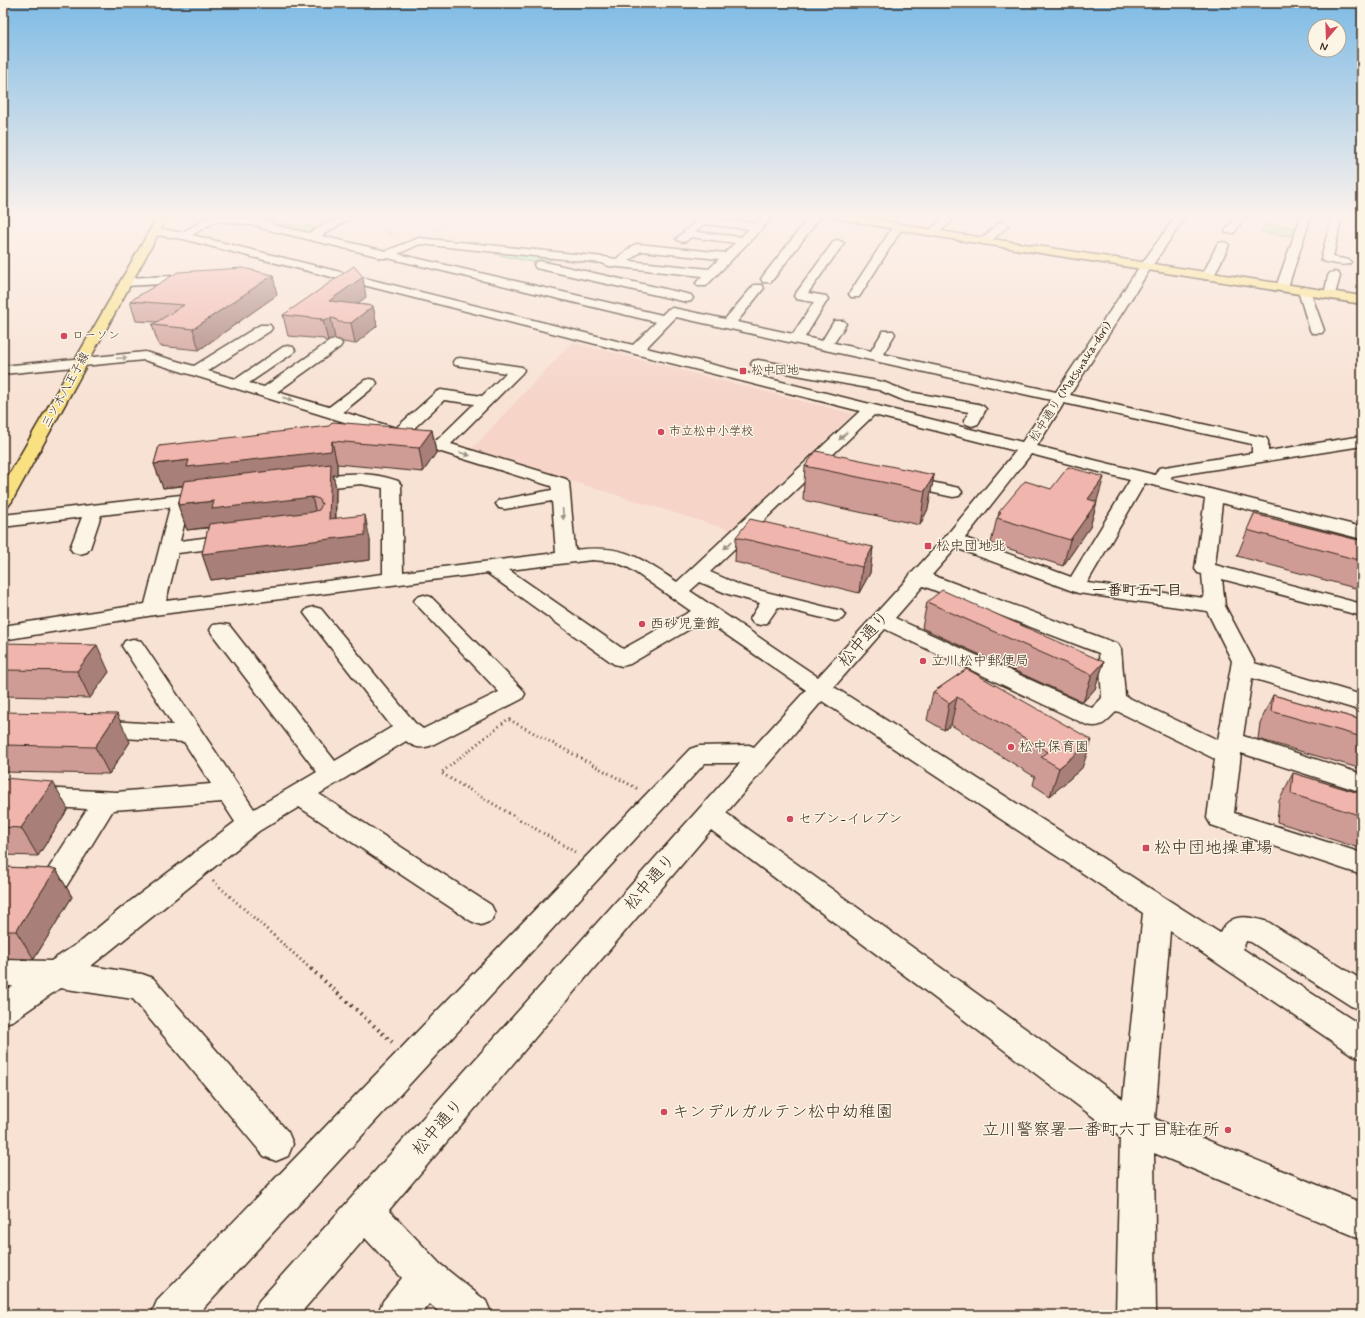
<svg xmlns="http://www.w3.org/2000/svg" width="1365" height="1318" font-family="Mynerve,'Klee One',sans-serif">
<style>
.built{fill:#f6d4c8}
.green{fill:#a8e6ad;stroke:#728866}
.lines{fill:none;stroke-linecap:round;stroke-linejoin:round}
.minor-casing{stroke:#3b2a1e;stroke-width:3}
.major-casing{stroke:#3b2a1e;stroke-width:3}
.path-far2{stroke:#3b2a1e;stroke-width:1.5;stroke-dasharray:0.5 1.5;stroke-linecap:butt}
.path-far1{stroke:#3b2a1e;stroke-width:3;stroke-dasharray:1 3.5;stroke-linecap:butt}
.path{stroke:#3b2a1e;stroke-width:4;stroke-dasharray:1.5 4.5;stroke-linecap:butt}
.minor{fill:#fcf5e5;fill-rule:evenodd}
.major{fill:#f9e181;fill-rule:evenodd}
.wall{fill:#ce9c95;stroke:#3b2a1e}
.shaded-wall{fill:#a87f79;stroke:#3b2a1e}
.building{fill:#f0b5ad;stroke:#3b2a1e}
.oneway{fill:#9c9082}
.poi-dot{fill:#d1495b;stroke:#fcf5e5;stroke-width:1.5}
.labels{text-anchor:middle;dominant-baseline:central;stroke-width:3;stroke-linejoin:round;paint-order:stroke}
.far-poi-label{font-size:12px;fill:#3b2a1e;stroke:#fcf5e5;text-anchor:start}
.far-street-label{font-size:12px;fill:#3b2a1e;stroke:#fcf5e5}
.poi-label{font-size:14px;fill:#3b2a1e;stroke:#fcf5e5;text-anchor:start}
.neighbourhood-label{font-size:15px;font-weight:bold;fill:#3b2a1e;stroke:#fcf5e5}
.near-street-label{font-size:17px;fill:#3b2a1e;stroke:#fcf5e5}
.near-poi-label{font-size:17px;fill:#3b2a1e;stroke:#fcf5e5;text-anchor:start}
</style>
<rect width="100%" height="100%" fill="#f8e2d4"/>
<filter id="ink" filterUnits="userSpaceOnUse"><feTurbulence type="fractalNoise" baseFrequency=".025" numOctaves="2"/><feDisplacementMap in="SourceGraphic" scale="8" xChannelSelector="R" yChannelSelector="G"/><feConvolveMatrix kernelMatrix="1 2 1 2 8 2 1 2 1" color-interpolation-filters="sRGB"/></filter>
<g filter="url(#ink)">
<path class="built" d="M572,342L853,414L730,530L471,450Z"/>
<path class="green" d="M275,223L323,228L311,235L272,225Z
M1265,224L1296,228L1293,236L1261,232Z
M504,250L558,256L541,264L495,254Z"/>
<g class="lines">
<defs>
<path id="minor" d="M211,216H228L268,221L272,222L273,225L309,233L341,216H354L321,236L386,251L419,238L604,257L616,259L634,245L638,244L725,253L735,243L691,237L686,241L682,242L676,239L698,219L702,218L755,223L763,216H774L706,286H698L696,283L702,276L609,266L602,263L420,244L398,254L662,315L668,309L673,308L725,319L754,285H762L764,288L737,322L793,334L814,302L796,299L794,296L834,241L838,240L844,243L808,293L826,296L828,299L805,337L822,341L834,321H844L846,324L834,343L871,351L883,331H893L895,334L883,354L1056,392L1140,266L1176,216H1186L1152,266L1070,395L1266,438L1268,441V451L1362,436V446L1172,476L1170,479L1362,527V539L1222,503L1215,565L1362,604V616L1222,579L1225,606L1254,661V663L1362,695V711L1252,678L1243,736L1362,774V792L1241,753L1234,813L1362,853V875L1211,825L1207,818L1215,759L1117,711C1106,721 1103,729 1087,725L885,629L834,687L1220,933C1230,912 1249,916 1268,922L1362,980V1010L1351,1006L1251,942L1246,941L1243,949L1362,1026V1059L1351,1054L1170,931L1155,1119L1362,1203V1239L1154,1153L1156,1315H1116L1120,1137L711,830L389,1210L440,1264L486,1301L492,1315H442L430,1304L421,1315H377L383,1301L402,1278L365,1238L299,1315H253L259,1301L740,763H705L197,1315H151L157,1301L690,749L699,746L749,745L754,747L806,690L705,620L630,664L622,666L614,664L487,573L154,615L3,640V626L145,604L170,507L101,515L90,548L87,552L80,554L73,552L70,548L82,517L3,527V515L181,495L187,496L190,500L180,541L234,534L241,536L243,540L241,544L234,546L178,553L166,601L383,574V488L361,484L306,490L300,489L297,485L300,481C332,473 367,470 398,481L401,485L403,572L556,553L552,501L505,509L499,508L496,504L499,500L505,499L552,490L551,486L144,360L3,374V366L145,352L194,366L260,325H270L272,328L270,331L208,371L236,379L283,347L288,346L293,347L295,350L293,353L249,383L264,387L330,341L335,340L340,341L342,344L340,347L277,392L329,407L365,380L370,379L375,380L377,383L375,386L343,412L396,428L436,392L441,390L482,396L506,373L455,365L453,362L455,359L460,358L522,367L524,370L522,373L451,444L566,479L569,483L575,550C624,544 638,557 677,582L860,411L221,249L183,239L150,234L149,232C155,224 171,232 179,232C188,232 201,219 211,216ZM216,221L260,226L261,228L377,256L379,258H388L656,322L633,345L192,235ZM704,224L749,229L741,237L696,232ZM641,251L719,259L709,269L629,261ZM676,317L1051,400L1022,442L646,348ZM444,400L474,404L437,440L410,432ZM1064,403L1252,444V453L1165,467L1159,468L1155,475L1037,446ZM874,415L1016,451L946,536L913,572L911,573L908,578L818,677L690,591L700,582L728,594L760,603L750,619L753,623L760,625L767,623L778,607L835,621L842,619L845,615L842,611L742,586L710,572ZM1031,454L1130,480L1071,577L965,538ZM1145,483L1205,499L1195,569L1198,573L1202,574L1204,598L1087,583ZM956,548L1078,593L1207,611L1232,661L1218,740L1125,696L1121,649L1118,644L932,575ZM592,560L615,562L629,568L691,611L623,649L509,570ZM923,586L1099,653L1102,698L1092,708L895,618ZM822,701L1143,913L1123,1099L726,813Z
M810,216H821L771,282H763L761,279L763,276Z
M946,216H957L937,235H929L928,233L929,231Z
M1236,216H1246L1234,233H1226L1225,231Z
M1301,216H1311L1288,287L1286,290H1278L1276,287Z
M1332,216H1342L1333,257L1349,260L1351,262L1349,264C1341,266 1331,263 1323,261L1321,259Z
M1003,222L1008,225L1007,227L989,243H981L979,241L981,239L999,223Z
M898,224L903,227L861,294L859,297H851L849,294L894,225Z
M1223,242L1227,243L1229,245L1214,276L1212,279H1204L1202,276L1217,245L1219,243Z
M540,261L687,294L691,295L693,298L691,301L687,302L536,268L534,265L536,262Z
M1334,272L1338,273L1340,276L1334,298H1326L1324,295L1328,276L1330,273Z
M193,275L197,276L199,279L197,282L126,286L122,285L120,282L122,279L126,278Z
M1304,287L1308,288L1310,291L1324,330L1322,333H1312L1310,330L1298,291L1300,288Z
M758,360L883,382L909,392L978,404L983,406L986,409L978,424L972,426L966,424L964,421L969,412L905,401L879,390L753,367L751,364L753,361Z
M903,476L959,488L962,492L959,496L953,497L897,485L894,481L897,477Z
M424,595L431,597L522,689L525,694L522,699L430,746C419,749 414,747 406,741L319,794L491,905L495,913L491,921L481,925L471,921L299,807L259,831L91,966L142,974L153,978L288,1132L293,1144L288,1156L276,1161L264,1156L133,999L60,988L14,1020L3,1024V993L13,986H3V960L51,961L83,940L124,906L235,822L222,802L113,810L64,890L54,893L3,890V868L47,871L87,809L3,804V786L116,792L211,784L184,742L94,736L86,734L82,728L86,722L94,720L173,725L122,646L125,641L133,639L141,641L254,809L317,772L213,635L210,630L213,625L221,624L229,625L335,761L392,727L307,617L304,613L307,609L314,607L321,609L415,723L423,729L499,692L417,605L414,601L417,597Z"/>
<path id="major" d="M158,216H168L12,501L9,505L3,506V485Z
M834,216H857L933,230L1362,296V304L933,236L839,219Z"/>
</defs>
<use href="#minor" class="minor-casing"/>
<use href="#major" class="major-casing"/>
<path class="path-far2" d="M436,229L456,216
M386,232L397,235"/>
<path class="path-far1" d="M575,852L441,773L508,719L638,789
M213,881L312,970"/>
<path class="path" d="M311,969L392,1042"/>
<use href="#minor" class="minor"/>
<use href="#major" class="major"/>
</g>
<path class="wall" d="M277,295L199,350L159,346L152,325L157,322L136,321L130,301Z
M366,297L357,304L373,306L377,326L355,344L343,342L340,340L335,339L328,341H325L324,339L288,336L283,315Z
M432,430L436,453L423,472L337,464V475H333L336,488V518L370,540V560L211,580L202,554L208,528L187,530L178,505L183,486L163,488L154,464L159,446Z
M805,466L934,475L928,509L920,525L803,500Z
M1097,501L1090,527L1063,566L991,543L997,518L998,517L999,512Z
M1254,514L1362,541V590L1237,556Z
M736,537L873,547L870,573L859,593L735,562Z
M927,602L1104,662L1095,689L1083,702L922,628Z
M3,643L109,672L90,698L3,696Z
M967,669L1082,768L1050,796L1033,785L1035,777L951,725L944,730L927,720L933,692Z
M1273,695L1362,720V769L1258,739L1260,723Z
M3,712L130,742L109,774L3,772Z
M1293,773L1362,794V849L1277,822L1279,801Z
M3,778L68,809L38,856L3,855Z
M3,867L56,869L72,897L34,959L3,958Z"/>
<path class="shaded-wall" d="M273,275L277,295L199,350L193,329Z
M363,277L366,297L336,320L329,301Z
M373,306L377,326L355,344L351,323Z
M331,318L335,339L328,341L323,320Z
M432,430L436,453L423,472L419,448Z
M332,441L337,464V475H333L336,488L335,538L365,515L370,540V560L211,580L202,554L329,519L330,475L193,484L163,488L154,464L189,460Z
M934,475L928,509L920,525L925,491Z
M1104,477L1097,501L1081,524L1088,499Z
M312,497L318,522L218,526L187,530L178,505L214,501Z
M1097,502L1090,527L1063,566L1070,540Z
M873,547L870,573L859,593L862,567Z
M97,645L109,672L90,698L77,671Z
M1104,662L1095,689L1083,702L1092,675Z
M957,697L951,725L944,730L949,703Z
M117,714L130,742L109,774L95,747Z
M1092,740L1082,768L1050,796L1059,768Z
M53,782L68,809L38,856L21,828Z
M56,869L72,897L34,959L16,931Z"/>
<path class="building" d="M354,266L363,277L329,301L373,306L351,323L338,322L336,319L331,318L323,320H320L322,319L283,315Z
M243,268L273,275L193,329L152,325L184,305L130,301L178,272Z
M333,422L432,430L419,448L332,441L331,451L187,467L189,460L154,464L159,446L329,426Z
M816,451L934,475L925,491L805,466Z
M331,464L329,519L365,515V535L202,554L209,524L312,512L319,510L322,504L319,499L312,497L212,509L214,501L178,505L184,481Z
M1068,467L1104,477L1088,499L1097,502L1070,540L997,518L1001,513L999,512L1025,481L1051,489Z
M1254,514L1362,541V561L1247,530Z
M750,519L873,547L862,567L736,537Z
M942,590L1104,662L1092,675L927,602Z
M3,643L97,645L77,671L3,670Z
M967,669L1092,740L1059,768L1041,757L1048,752L957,697L949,703L933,692Z
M1273,695L1362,720V737L1271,711Z
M3,712L117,714L95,747L3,745Z
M1293,773L1362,794V816L1291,794Z
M3,778L53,782L21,828L3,827Z
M3,867L56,869L16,931H3Z"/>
<defs><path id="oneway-solid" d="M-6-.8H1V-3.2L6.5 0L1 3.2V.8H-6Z"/></defs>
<g class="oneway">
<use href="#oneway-solid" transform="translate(122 358) rotate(-4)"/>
<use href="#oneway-solid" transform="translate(288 399) rotate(18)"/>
<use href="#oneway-solid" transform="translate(843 436) rotate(137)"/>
<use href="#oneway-solid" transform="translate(465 454) rotate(17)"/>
<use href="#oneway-solid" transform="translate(563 514) rotate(86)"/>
<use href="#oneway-solid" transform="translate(728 545) rotate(137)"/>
</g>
</g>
<linearGradient id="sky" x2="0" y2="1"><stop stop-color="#7ebbe5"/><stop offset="0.54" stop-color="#fcf2ec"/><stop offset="1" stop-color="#fcf2ec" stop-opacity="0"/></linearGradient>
<rect width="1365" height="401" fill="url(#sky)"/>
<g class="poi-dot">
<circle cx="64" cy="336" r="4"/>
<rect x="739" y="367" width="8" height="8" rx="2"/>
<circle cx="661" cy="432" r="4"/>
<rect x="924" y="542" width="8" height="8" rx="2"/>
<circle cx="642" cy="624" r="4"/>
<circle cx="923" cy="661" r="4"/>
<circle cx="1011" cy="747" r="4"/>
<circle cx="790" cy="819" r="4"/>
<rect x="1142" y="844" width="8" height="8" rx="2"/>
<circle cx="664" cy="1112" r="4"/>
<circle cx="1228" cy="1130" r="4"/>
</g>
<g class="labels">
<g class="far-poi-label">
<text x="72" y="336">ローソン</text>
<text x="751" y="371">松中団地</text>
<text x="669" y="432">市立松中小学校</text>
</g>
<g class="far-street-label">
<text transform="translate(1071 382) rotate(-57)">松中通り (Matsunaka-dori)</text>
<text transform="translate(66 390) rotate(-61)">三ツ木八王子線</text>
</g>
<g class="poi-label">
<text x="936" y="546">松中団地北</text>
<text x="650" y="624">西砂児童館</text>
<text x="931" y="661">立川松中郵便局</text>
<text x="1019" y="747">松中保育園</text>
<text x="798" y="819">セブン-イレブン</text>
</g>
<g class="neighbourhood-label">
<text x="1137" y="591">一番町五丁目</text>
</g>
<g class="near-street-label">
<text transform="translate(864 639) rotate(-49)">松中通り</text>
<text transform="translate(650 882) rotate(-49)">松中通り</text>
<text transform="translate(438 1127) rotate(-49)">松中通り</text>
</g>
<g class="near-poi-label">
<text x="1154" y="848">松中団地操車場</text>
<text x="672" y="1112">キンデルガルテン松中幼稚園</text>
<text x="1220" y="1130" text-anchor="end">立川警察署一番町六丁目駐在所</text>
</g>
</g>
<rect width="1365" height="1318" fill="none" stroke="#fcf5e5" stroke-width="16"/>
<rect x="8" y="8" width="1349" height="1302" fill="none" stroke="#3b2a1e" stroke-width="1.5" filter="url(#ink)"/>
<g transform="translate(1327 38) rotate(199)"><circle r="19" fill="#fcf5e5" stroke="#afa495"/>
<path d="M0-3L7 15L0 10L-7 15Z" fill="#d1495b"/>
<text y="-6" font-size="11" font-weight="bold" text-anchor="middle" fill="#3b2a1e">N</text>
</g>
</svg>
